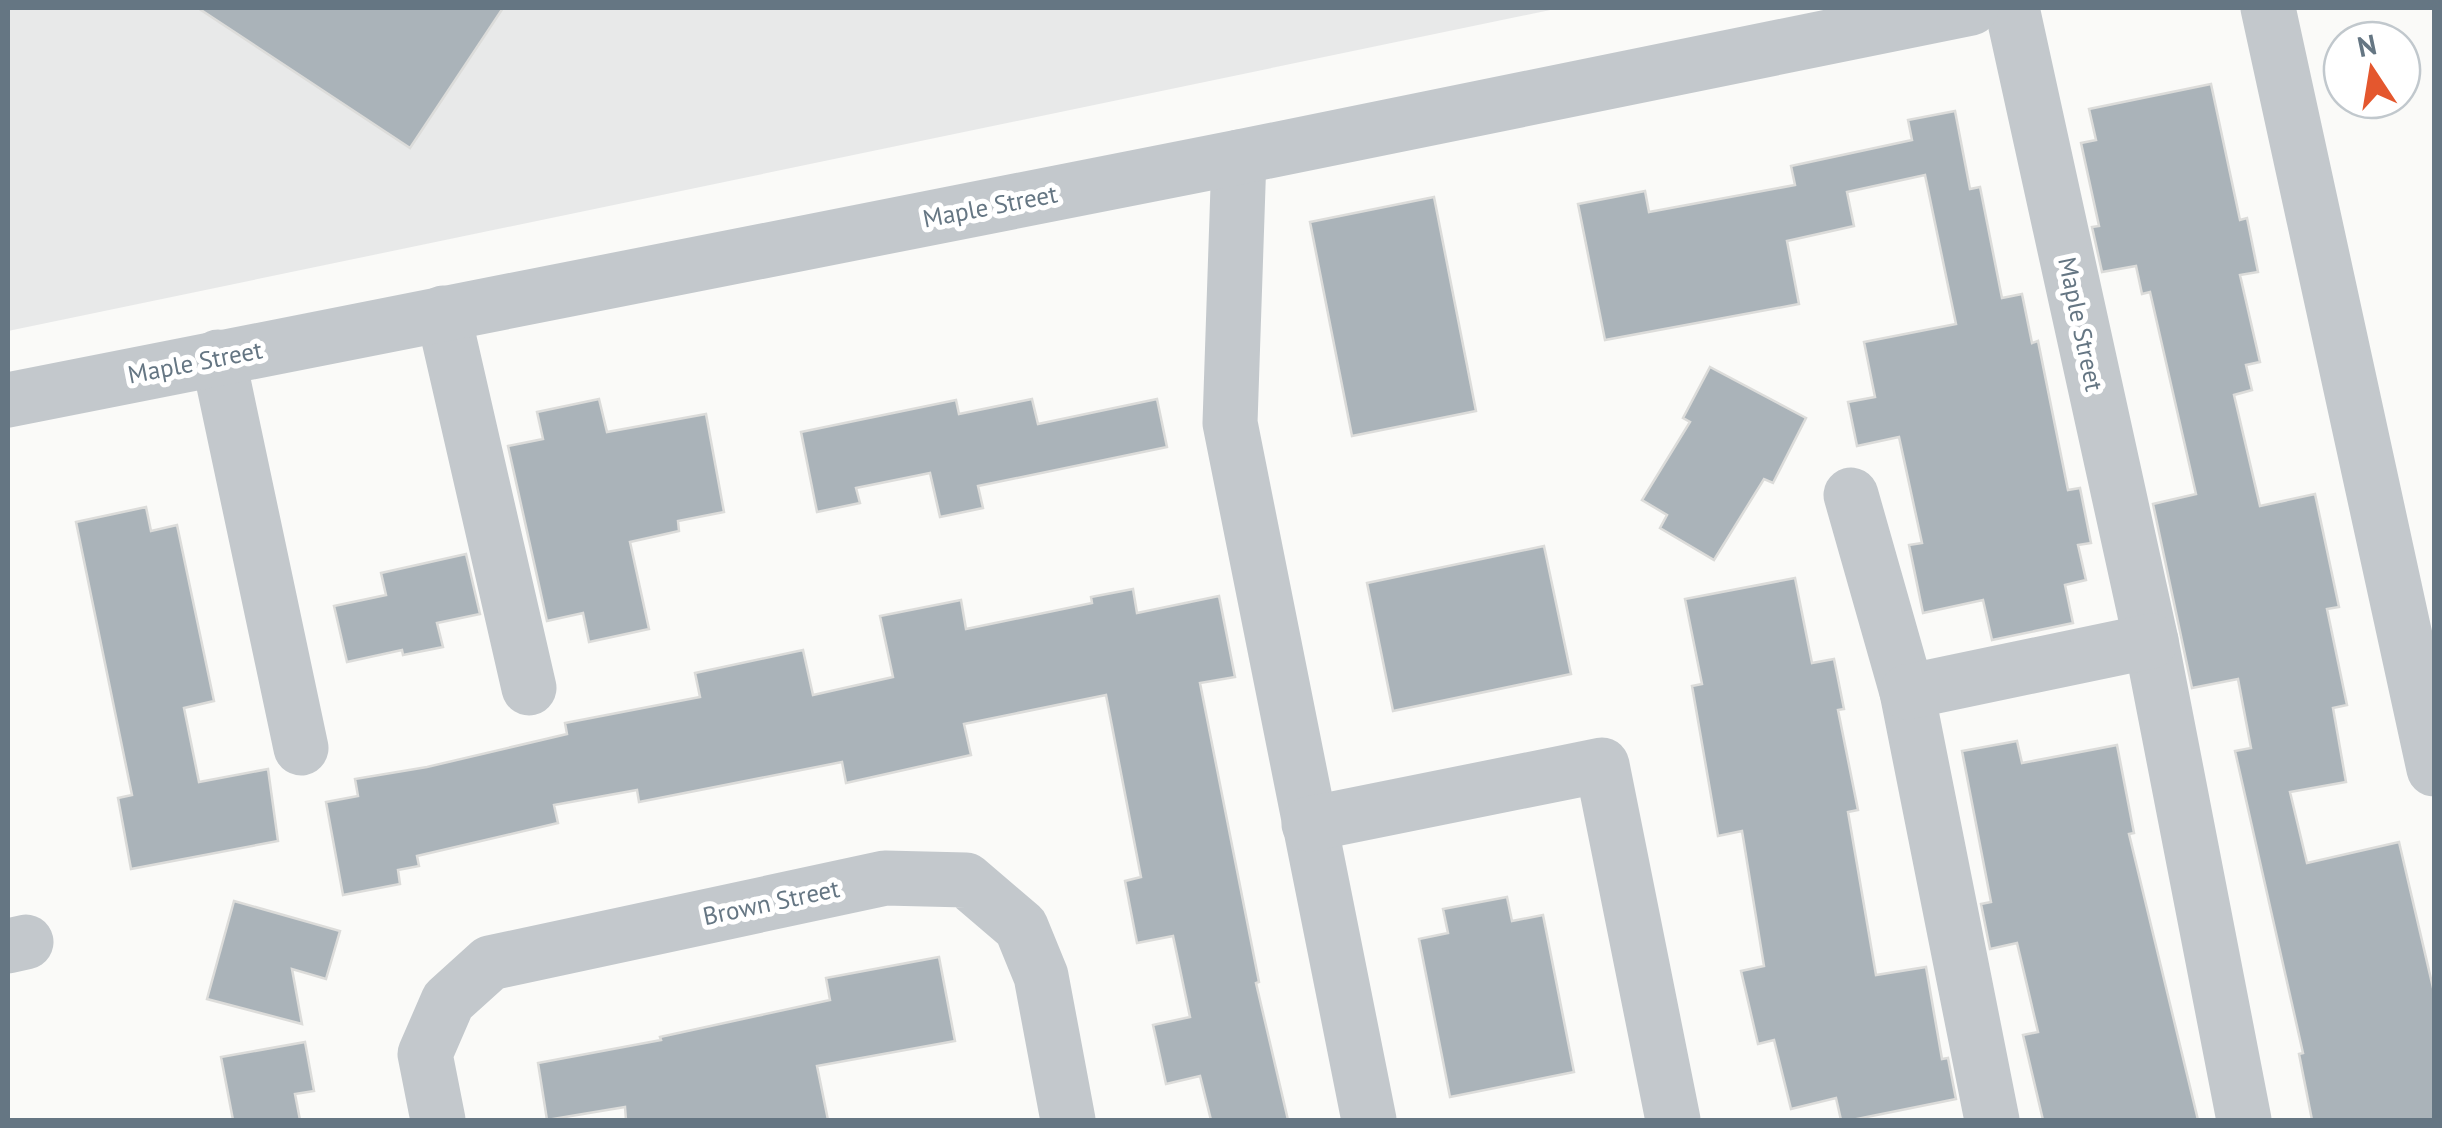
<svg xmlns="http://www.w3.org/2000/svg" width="2442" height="1128" font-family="'PT Sans',sans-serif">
  <rect width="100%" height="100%" fill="#fafaf8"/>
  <polygon fill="#e8e9e9" points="8,8 1560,8 8,331"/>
  <g fill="#aab3b9" stroke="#dcdcda" stroke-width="2.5">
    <polygon points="198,8 503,8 410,148"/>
    <polygon points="2211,84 2240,220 2247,218 2258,272 2240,275 2260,362 2246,365 2252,390 2234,395 2260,506 2315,494 2339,607 2327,609 2347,705 2333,708 2346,782 2290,792 2307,863 2399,842 2434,992 2434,1120 2312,1120 2299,1054 2303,1053 2235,751 2251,748 2238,679 2192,688 2153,504 2196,494 2150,292 2142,294 2136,266 2102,272 2092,227 2099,226 2081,143 2096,140 2089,109"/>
    <polygon points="1955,111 1970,189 1980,187 2002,298 2022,294 2032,343 2038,341 2068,490 2080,488 2091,543 2078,545 2086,580 2065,585 2073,623 1992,640 1983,600 1923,613 1909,545 1922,543 1899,437 1857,446 1848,402 1875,397 1864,342 1956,324 1925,175 1847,192 1854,226 1787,241 1799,304 1605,340 1578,204 1645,191 1649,212 1795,185 1791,166 1912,140 1908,120"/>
    <polygon points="1434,197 1476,411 1352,436 1310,222"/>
    <polygon points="1710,367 1806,418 1773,483 1764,479 1714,560 1660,528 1667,515 1642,500 1690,422 1683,418"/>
    <polygon points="599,399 607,432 706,414 724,512 678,521 679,531 630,542 649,629 589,642 583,613 547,621 508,446 543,439 537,412"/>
    <polygon points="1032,399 1038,424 1157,399 1167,447 978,486 983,508 940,517 930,473 856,488 860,503 817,512 801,432 956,400 959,414"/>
    <polygon points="146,507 151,531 177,525 214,701 184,708 199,782 268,769 278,841 131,869 118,798 132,795 76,522"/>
    <polygon points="1544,546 1571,674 1393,711 1367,583"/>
    <polygon points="466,554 480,614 437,623 443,647 403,655 402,650 347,662 334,606 386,595 381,573"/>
    <polygon points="1795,578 1812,663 1834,659 1844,709 1838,710 1858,810 1848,812 1876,975 1926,967 1942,1059 1948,1058 1956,1099 1852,1120 1841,1120 1836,1098 1791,1109 1774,1040 1758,1044 1741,971 1764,966 1742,831 1718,836 1692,686 1702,684 1685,599"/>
    <polygon points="1133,589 1137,613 1219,596 1235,677 1200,683 1259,982 1256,983 1288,1120 1211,1120 1200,1076 1166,1084 1153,1025 1190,1017 1173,936 1137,943 1125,881 1141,877 1106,695 964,724 971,755 846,783 842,762 639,802 637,790 554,805 558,823 417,856 419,866 398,870 400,884 343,895 326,802 358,796 355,779 427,767 567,734 565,723 700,697 695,673 803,650 813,695 893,677 880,616 961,600 966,629 1092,603 1091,597"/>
    <polygon points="2017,741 2022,763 2117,745 2134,833 2129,834 2198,1120 2043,1120 2023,1035 2038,1032 2017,943 1990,949 1981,904 1991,902 1962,751"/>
    <polygon points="1507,897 1512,921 1543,915 1574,1072 1450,1097 1419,939 1448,933 1443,909"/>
    <polygon points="234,901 340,931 326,979 292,969 302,1024 207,999"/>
    <polygon points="939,957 955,1041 817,1066 828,1120 626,1120 625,1107 547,1120 538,1063 661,1040 660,1037 830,1000 826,978"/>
    <polygon points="305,1042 314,1091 295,1094 300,1120 233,1120 221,1057"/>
  </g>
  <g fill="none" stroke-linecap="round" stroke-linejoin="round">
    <g stroke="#c3c8cc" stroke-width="55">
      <polyline points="2012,8 2151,641 2244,1120"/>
      <polyline points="2268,8 2434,769"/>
      <polyline points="1239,157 1230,423 1369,1120"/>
      <polyline points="443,313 529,688"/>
      <polyline points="218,357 301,748"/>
      <polyline points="8,400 1239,157 1971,8"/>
      <polyline points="1851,495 1907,692 1992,1120"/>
      <polyline points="1907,692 2151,641"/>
      <polyline points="1309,824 1602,765 1673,1120"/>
      <polyline points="8,946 26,942"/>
      <polyline points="438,1120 425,1054 448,1001 490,963 885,878 966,880 1021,927 1041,976 1068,1120"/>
    </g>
  </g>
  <g text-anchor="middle" stroke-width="10" stroke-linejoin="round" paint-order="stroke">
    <g font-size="25" fill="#657683" stroke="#fff">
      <text transform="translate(990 206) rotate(-11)" y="9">Maple Street</text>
      <text transform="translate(2081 324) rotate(78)" y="9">Maple Street</text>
      <text transform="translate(195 362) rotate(-11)" y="9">Maple Street</text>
      <text transform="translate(771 902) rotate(-12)" y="9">Brown Street</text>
    </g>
  </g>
  <rect width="2442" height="1128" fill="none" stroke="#657683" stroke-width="20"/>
  <g transform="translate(2372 70) rotate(348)"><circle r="48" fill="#ffffff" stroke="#c1c8cd" stroke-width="2.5"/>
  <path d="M0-8L18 38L0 25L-18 38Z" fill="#e4572e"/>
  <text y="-15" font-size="28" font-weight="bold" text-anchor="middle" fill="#657683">N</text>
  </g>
</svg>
